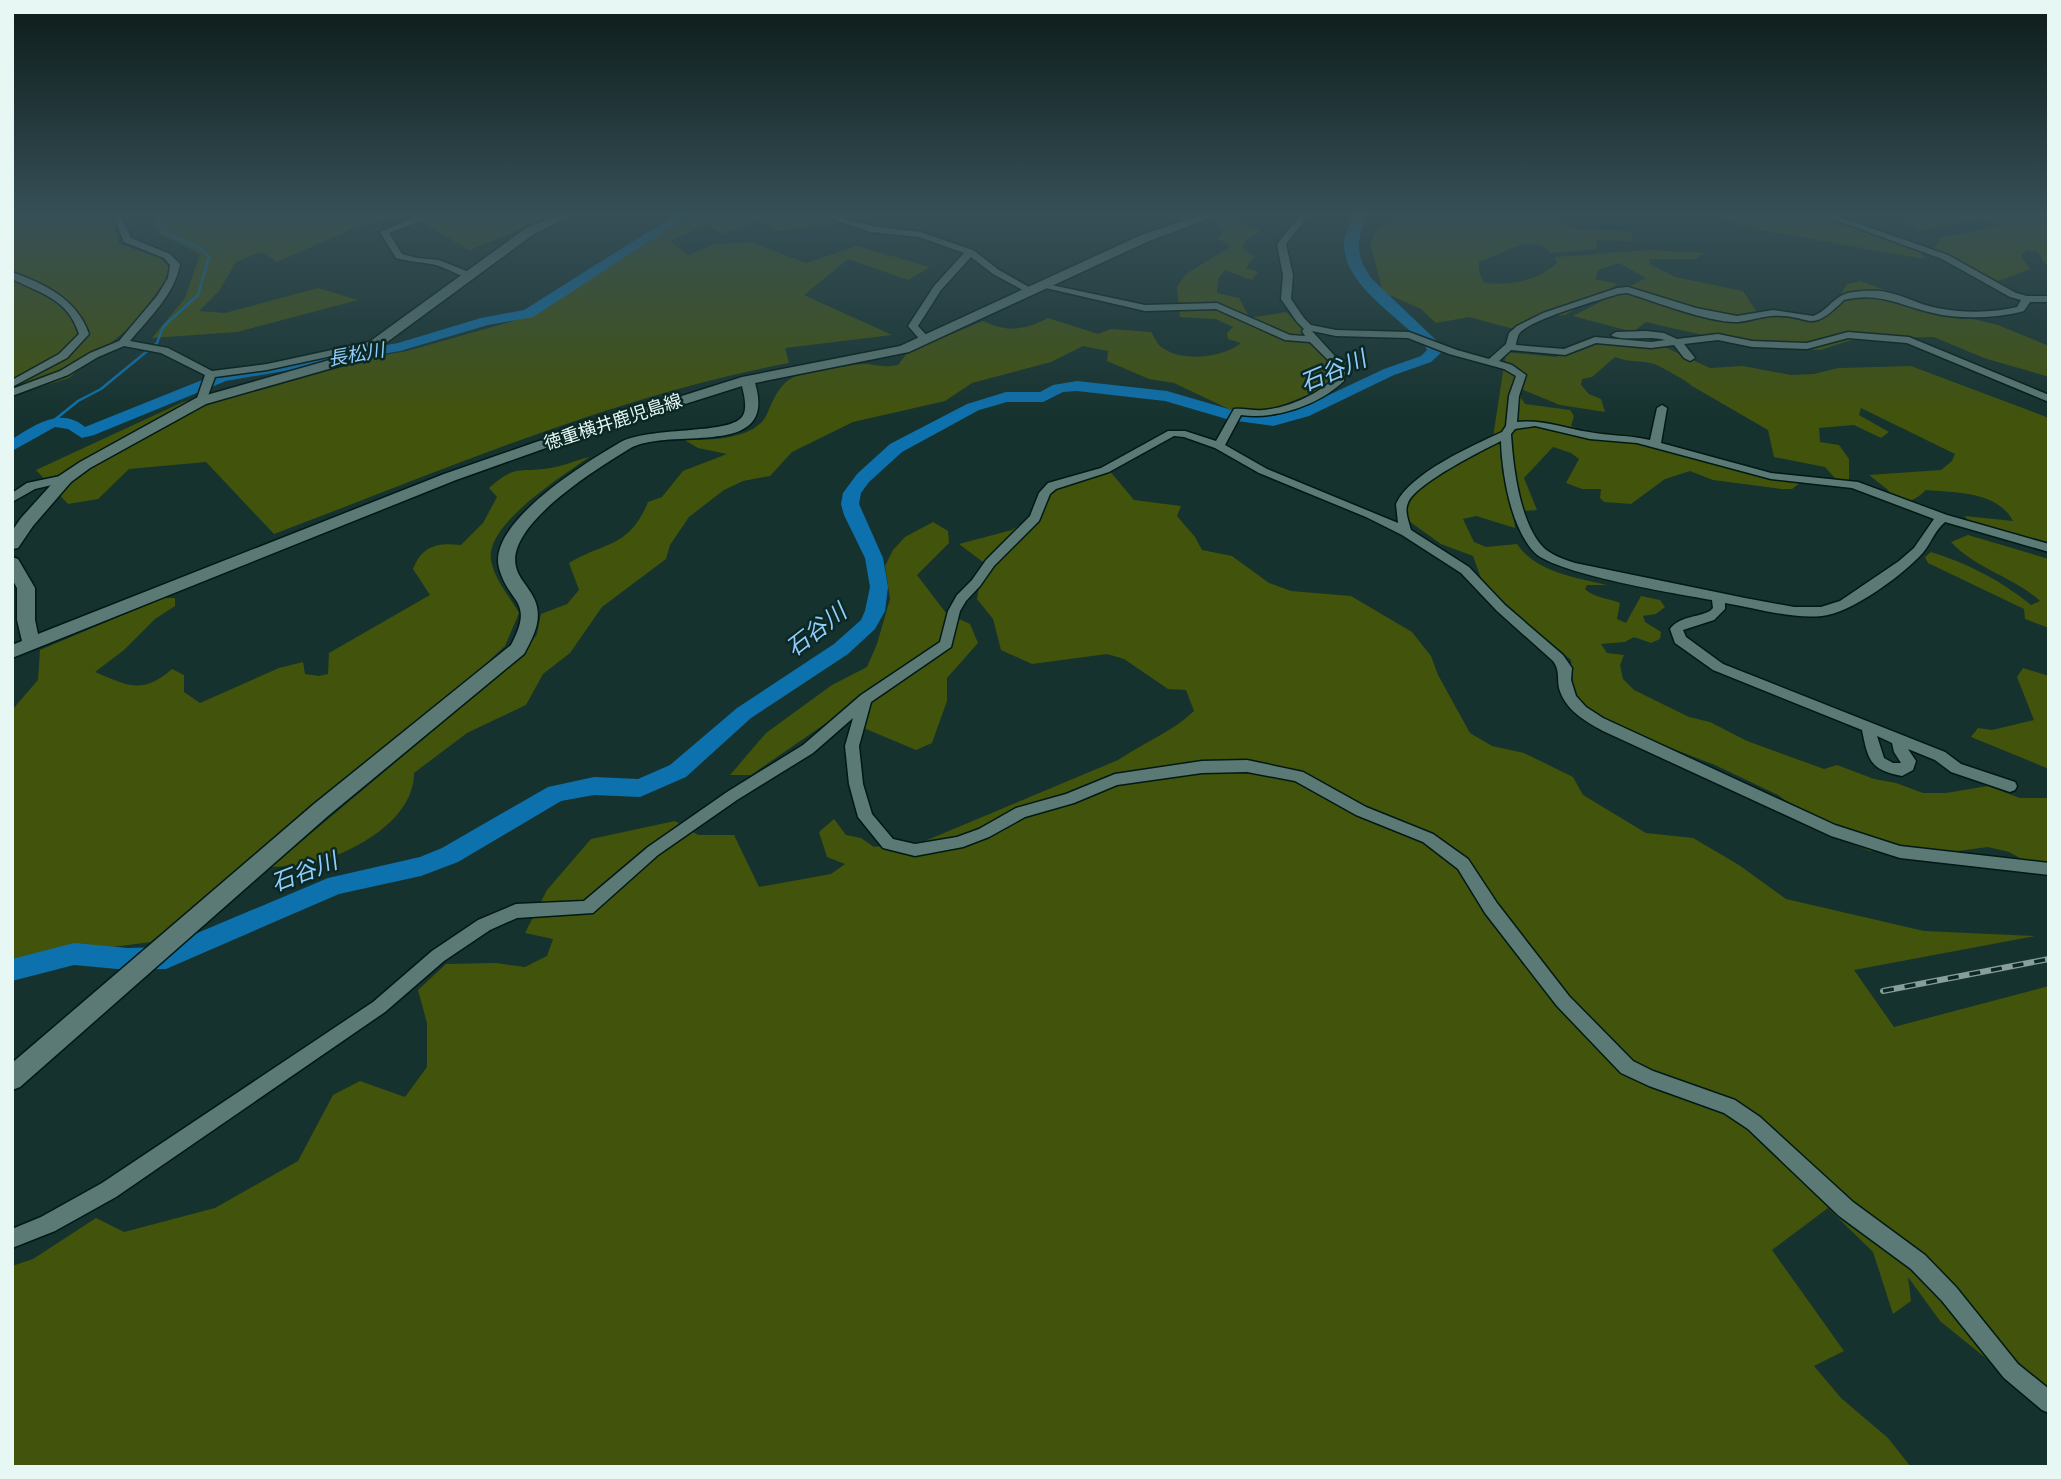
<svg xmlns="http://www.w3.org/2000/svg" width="2061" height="1479" font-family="Inter,'Noto Sans JP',sans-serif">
  <rect width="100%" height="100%" fill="#16322e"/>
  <g fill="#42530b">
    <polygon points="12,213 110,213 119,244 160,258 169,267 164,283 131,326 69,378 12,396"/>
    <polygon points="150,213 558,213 560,214 469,250 409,215 361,225 277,262 261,252 236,262 219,291 199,311 225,313 318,288 358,300 237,332 152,338 185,298 200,254 160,234"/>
    <path d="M688 213H855L852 221 779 231 759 220 724 234 705 225 670 241 688 255 715 244 751 242 806 263 857 246 930 267 908 280 848 259 804 295 892 335 785 348 789 363C613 396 441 471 274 534L206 462 129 469 98 499 68 504 36 470 183 402 325 366 407 351 531 316Z"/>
    <path d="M1402 213H1547L1576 229 1630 231 1633 241 1596 240 1597 249 1551 253 1541 245 1523 244 1479 262V272L1484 283C1511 286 1537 281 1557 263L1555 257 1648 250 1704 253 1696 259H1650L1649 264 1675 277 1743 291 1758 314 1812 317 1841 294 1847 284 1861 281 1941 311 1998 325 2049 346V377L1984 358 1934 337 1855 339 1820 350 1750 346 1646 322 1633 332 1573 316 1646 278 1619 263 1598 270 1595 279 1618 284 1565 315 1547 316 1514 329 1469 317 1436 323 1421 309 1383 292 1370 243 1377 229 1405 216Z"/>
    <polygon points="1708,213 1814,213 1922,253 1924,259 1760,230"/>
    <polygon points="1951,213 2049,213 2049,266 2044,263 2038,252 2027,250 2021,256 2030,269 1998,281 1969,266 1930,253 1938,243 1939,238 2004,225 1979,219 1921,230 1904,223 1918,218"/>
    <path d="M1226 218 1262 231 1246 240 1243 248 1255 257 1246 268 1258 272 1252 280 1225 270 1218 279 1217 293 1239 298 1250 318 1286 312 1307 332 1305 338 1326 358 1334 380 1327 387 1273 409 1251 413 1233 411 1174 383 1149 379 1107 361 1108 351 1083 346 1051 362 972 383 945 401 853 422 792 452 770 476 743 481 724 490 689 517 670 545 666 559 602 607 570 653 543 674 526 705 467 733 414 773C414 820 355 851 315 863 301 867 285 866 271 867L521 657 537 634 541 614 567 604 579 590 569 563C606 541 629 548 648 502L662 497 683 471 727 454 698 448 683 439C706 441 756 440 767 414 774 399 779 383 796 376 807 373 857 363 866 364 880 365 883 368 898 365L908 352 983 321C1008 333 1024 330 1048 318L1098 334 1111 329 1151 332C1154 336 1157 344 1160 346 1180 363 1223 358 1241 343L1228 339 1227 333 1233 327 1216 319 1180 317 1177 287 1186 274 1231 246 1217 238 1224 231 1215 223Z"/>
    <path d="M1645 338 1710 368 1743 366 1791 375 1814 374 1838 368 1911 366 2049 418V543L2042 545 1969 523 1965 516 2013 521C1997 491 1957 493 1926 490 1915 500 1909 504 1894 499L1888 490 1869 475 1941 470 1952 461 1955 454 1861 408 1859 415 1889 432 1881 438 1854 425 1819 428 1820 442 1839 445 1849 459V485L1834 477 1825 467 1774 457 1768 430 1692 386C1689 382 1658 365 1654 364 1641 360 1629 363 1615 357L1592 377 1582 379 1581 385 1589 394 1601 399 1605 412 1560 405 1521 389V398L1525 404 1570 410 1574 416 1571 426 1580 430 1634 436 1654 445 1800 483 1792 489H1781L1713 480 1690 471 1665 479 1631 504 1604 502 1600 498 1601 489H1582L1566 483 1579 459 1571 453 1553 447 1524 478 1537 510 1513 512 1515 528 1476 516 1463 519 1474 542 1486 547 1517 544C1537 573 1575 577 1607 585H1587L1585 589C1594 598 1608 598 1620 603L1617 619 1626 623 1641 596 1660 600 1665 607 1656 614 1643 616 1645 622 1661 632 1660 639 1651 643 1634 637 1625 642 1601 644 1607 653 1624 655 1620 665 1623 679 1634 690 1689 717 1710 722 1747 741 1824 769 1837 765 1874 779 1896 783 1923 793H1946L1988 786 2020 798H2049V874L2009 852 1988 847 1950 852 1870 851 1839 839 1778 795 1715 765 1640 736 1598 716 1580 703 1573 686 1571 660 1499 599 1482 581 1473 556 1441 544 1406 519 1408 500 1419 485 1492 444 1506 352 1555 357 1577 352 1595 343Z"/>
    <path d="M589 457C563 476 485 524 491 560 494 579 510 597 519 613L505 646 479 670 151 942 12 960V710L38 680 40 650 163 598H175V606L155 619 124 650 95 672C128 686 142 695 172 669L184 675V692L200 703 279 668 303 662 305 674 319 676 328 674 329 653 430 595 413 569C422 546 437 542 461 545L483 523 497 497 489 488C515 464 520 473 551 468 564 466 576 460 589 457Z"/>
    <path d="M1109 470 1134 500 1181 506 1177 516 1195 537 1202 550 1232 556 1269 583 1291 591 1351 596 1412 632 1431 656 1438 675 1470 733 1492 746 1524 753 1573 777 1583 795 1646 833 1693 838 1739 865 1786 899 1924 931 2035 936 1854 970 1894 1027 2049 986V1397L1987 1359 1940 1321 1908 1277 1911 1301 1893 1314 1873 1252 1828 1208 1772 1250 1844 1351 1814 1366 1841 1398 1888 1438 1911 1467H12V1266L33 1259 96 1218 124 1232 215 1208 298 1161 333 1095 360 1081 405 1097 427 1067V1023L418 990 446 964 496 963 525 967 547 956 553 939 525 933 547 890 591 839 675 821 698 835H734L759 887 831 874 845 864 827 857 819 832 834 819 846 835 861 838 874 847 925 841 1118 760C1143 743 1172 732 1194 711L1186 690 1168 689 1124 659 1107 654 1032 664 1001 650 993 619 977 599 983 562 959 544 1012 530 1026 520 1040 498 1053 488Z"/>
    <polygon points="933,522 948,531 949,543 917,575 946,613 970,624 978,643 947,678 947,701 932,743 916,750 866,729 832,719 751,775 730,775 766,733 832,685 867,667 877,644 890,599 885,566 893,550 905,537"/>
    <path d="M1968 535 2049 559V628L2025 619 2024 609 1928 563 1925 557 1931 552C1967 563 2002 581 2031 605L2040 601C2014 577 1976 569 1951 542Z"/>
    <polygon points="2023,668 2049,676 2049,769 1971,737 1978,728 1992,730 2034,720 2017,677"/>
  </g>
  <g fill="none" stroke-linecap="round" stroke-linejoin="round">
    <polyline stroke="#0d71ad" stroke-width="2.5" points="52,422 78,401 101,389 157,343 163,327 198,295 209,257 202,249 165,233 156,213"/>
    <g fill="#0d71ad" fill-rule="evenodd">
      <path d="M678 213H693L533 317 488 325 400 351 226 381 94 435 82 438 68 429 55 427 12 451V439C35 425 61 406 85 427L217 374 398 343 481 318 524 310Z"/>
      <path d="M1353 213H1365C1360 243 1352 249 1371 278L1438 342 1443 351 1431 362 1394 375 1309 416 1273 426 1230 420 1165 401 1077 391 1063 392 1043 402H1007L979 410 902 452 869 482 861 493 859 504 883 558 888 587 885 611 875 629 848 654 751 718 686 777 640 797 594 795 561 801 458 862 421 876 339 894 166 969 128 970 74 965 12 981V959L74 943 128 948 164 947 328 878 420 857 442 848 548 787 594 777 638 779 670 765 737 708 834 644 861 620 865 611 870 587 865 558 844 515 841 504 843 493 857 474 890 444 967 404 1006 392H1040L1053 385 1077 381 1167 391 1232 410 1273 416 1297 410 1384 369 1421 356 1427 350 1424 344C1400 318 1343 284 1344 244 1344 234 1351 224 1353 213Z"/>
    </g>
    <defs>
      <g id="street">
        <path d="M112 213H120L131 238 170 254 180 264C175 294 149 318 130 341L168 348 212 371 267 364 378 340 383 343 378 346 267 370 215 377 206 401 201 404 196 401 205 375 161 353 124 346 98 357 68 375 12 396V389L60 371 90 353 119 341 157 296 168 278 170 265 164 258 124 242Z"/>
        <path d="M424 213H432L429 218 389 233 402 254 417 258 439 260 474 274V278C461 278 449 269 436 265 423 262 410 262 396 258L380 232Z"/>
        <polygon points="812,213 825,213 872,226 920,232 973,250 999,270 1036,291 1028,293 993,274 971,257 941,290 918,326 931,340 922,342 908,326 934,286 964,253 919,237 871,232"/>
        <path d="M1302 213H1311L1286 244 1293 275 1291 299 1304 318 1311 325 1336 330 1409 332 1457 350 1489 359 1506 344 1509 333 1517 326 1543 313 1617 288 1628 287 1696 308 1737 316 1773 310 1813 316C1830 310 1833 294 1854 292 1863 291 1876 290 1886 292 1903 295 1920 305 1937 308 1962 313 1993 313 2017 307L2021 300 2010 297 1942 259 1816 213H1828L1948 255 2016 293 2027 296H2049V302H2030L2024 311C1998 318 1960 320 1933 313 1901 306 1879 291 1844 300 1807 337 1812 313 1771 316 1760 317 1749 321 1738 322 1709 323 1657 302 1627 293L1618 294C1600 300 1528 320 1519 334 1518 335 1516 343 1516 345L1564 349 1595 337 1651 342 1665 340C1649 335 1622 342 1611 335L1616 332 1646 331 1664 333 1677 339 1718 334 1752 341 1807 343 1848 332 1909 337 2049 395V402L1907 343 1848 338 1807 349 1752 347 1718 340 1684 344 1695 358 1690 361 1684 358 1674 345 1651 348 1596 343 1565 355 1511 350 1499 361 1512 365 1526 375 1519 396 1517 422C1542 419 1564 428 1589 432 1609 436 1630 435 1650 440L1657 408 1662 405 1667 408 1661 443 1771 473 1858 482 1947 515 2049 544V552L1945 522C1933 532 1930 547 1919 557 1898 578 1851 613 1822 616 1790 619 1756 608 1725 603V609L1714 620 1683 630 1686 637 1723 664 1945 752 1961 764 2015 782 2017 786 2015 790 2010 792 1951 772 1935 760 1908 749 1916 761 1913 770 1902 776C1870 770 1868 760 1862 730L1713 670 1675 643 1670 629C1680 616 1696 618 1710 611L1713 608 1712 600C1677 594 1557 574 1535 553 1511 529 1502 474 1501 441 1481 451 1415 484 1408 503 1404 511 1409 522 1411 530L1469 567 1505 605 1563 655 1572 668 1571 680 1576 696 1586 707 1603 718 1835 825 1900 846 2049 863V875L1900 858 1831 836 1603 731C1585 721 1565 710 1559 688 1557 678 1560 670 1553 661L1497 611 1461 573 1402 535 1366 517 1259 473 1215 448 1184 437 1174 436 1109 472 1056 489 1050 494 1039 521 994 566 980 586 966 601 960 611 951 647 871 702 859 746 863 784 872 814 893 839 915 844 957 837 979 829 1016 808 1066 794 1115 774 1202 761 1247 760 1303 772 1366 807 1433 834 1468 859 1497 903 1569 996 1633 1061 1653 1071 1735 1100 1760 1117 1853 1202 1925 1255 1956 1287 2018 1364 2049 1389V1413L2042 1410 2004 1378 1942 1301 1911 1269 1839 1216 1748 1129 1724 1113 1649 1086 1621 1073 1557 1006 1485 913 1458 869 1423 842 1356 815 1295 781 1247 772 1202 773 1117 785 1074 803 1025 817 989 837 963 847 915 856 883 848 858 817 849 784 845 746 853 718 813 753 737 800 658 855 593 913 517 918 490 930 444 961 385 1012 116 1197 55 1231 12 1248V1229L41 1217 102 1183 373 1002 432 951 478 920 516 904 584 901 648 847 727 792 803 745 861 695 940 642 948 611 957 595 972 580 986 560 1030 516 1039 493 1048 483 1101 468 1168 431H1185L1216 441 1234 409C1244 408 1253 411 1263 410 1287 408 1317 395 1335 378L1332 364 1310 342 1285 340 1216 309 1145 311 1037 286 1042 283 1145 305 1217 303 1290 335 1305 336 1302 331 1304 329 1297 322 1281 299 1283 275 1277 244ZM1312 331 1336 336 1408 338 1449 354 1504 369 1516 376 1509 396 1506 426 1502 432C1472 446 1410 473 1396 504L1398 523 1267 469 1225 445 1241 415C1275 420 1319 405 1344 381L1345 371 1342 364ZM1535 426 1590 439 1637 443 1771 479 1852 488 1934 519 1914 548 1899 561 1840 601 1821 607H1794L1745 598 1575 563C1565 560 1554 556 1545 549 1520 526 1513 467 1511 434L1515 429ZM1877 736 1892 743 1894 752 1901 763H1893L1884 758Z"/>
        <path d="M12 272C45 284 77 299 89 334L67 358 12 387V380L59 354 79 334C68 299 42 294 12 279Z"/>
        <polygon points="65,475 71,479 69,481 35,489 12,502 12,493 27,483"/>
      </g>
      <g id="secondary">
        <polygon points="562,213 578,213 534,234 364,359 206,404 90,468 71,482 33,526 18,548 12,549 12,531 21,518 59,476 80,462 196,398 354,353 526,228"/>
        <path d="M1207 213H1224L1149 241 909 352 755 383C779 462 669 425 629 449 598 468 505 525 516 567 518 576 524 582 529 590 545 612 537 631 524 654L328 816 20 1087 12 1090V1063L314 804 511 645C535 599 509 605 499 568 487 523 585 463 619 443 648 426 728 435 742 417 748 409 744 395 742 386L546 448 456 480 12 658V645L22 641 17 620V588L12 579V557L18 559 35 588V620L38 634 444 474 536 442 742 377 900 346 1141 235Z"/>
      </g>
    </defs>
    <use href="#street" stroke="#001916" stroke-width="3"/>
    <use href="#secondary" stroke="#001916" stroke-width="3"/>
    <use href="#street" fill="#5c7a75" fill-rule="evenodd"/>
    <use href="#secondary" fill="#5c7a75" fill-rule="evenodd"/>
    <defs>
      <polyline id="rail" points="1883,991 2049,959"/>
    </defs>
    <use href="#rail" stroke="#889e9b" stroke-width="6"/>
    <use href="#rail" stroke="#0b2824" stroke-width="3.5" stroke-dasharray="11" stroke-linecap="butt"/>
  </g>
  <linearGradient id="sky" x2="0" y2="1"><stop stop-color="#0c1c19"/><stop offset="0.51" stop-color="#364f57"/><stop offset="1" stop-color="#364f57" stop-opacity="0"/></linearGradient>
  <rect width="2061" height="420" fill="url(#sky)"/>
  <g text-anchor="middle" stroke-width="5" stroke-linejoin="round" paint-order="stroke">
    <g font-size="18" fill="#e6f7f4" stroke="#0b2824">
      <text transform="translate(613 422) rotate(-18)" y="6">徳重横井鹿児島線</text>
    </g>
    <g font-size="19" font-style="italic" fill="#90cdfd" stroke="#0b2824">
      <text transform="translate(356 354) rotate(-10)" y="7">長松川</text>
    </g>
    <g font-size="23" font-style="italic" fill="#90cdfd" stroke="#0b2824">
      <text transform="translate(1333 371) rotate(-23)" y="8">石谷川</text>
      <text transform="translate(816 630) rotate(-38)" y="8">石谷川</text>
      <text transform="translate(304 872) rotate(-21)" y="8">石谷川</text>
    </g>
  </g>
  <rect width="2061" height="1479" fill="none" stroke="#e6f7f4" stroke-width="28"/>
</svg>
